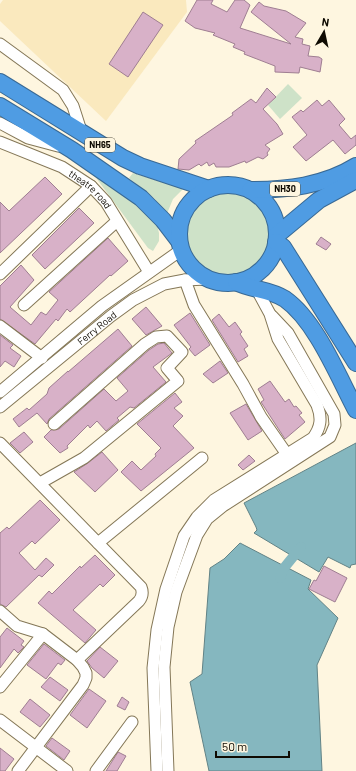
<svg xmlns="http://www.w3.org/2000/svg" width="356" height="771" font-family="Barlow,sans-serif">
  <rect width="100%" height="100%" fill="#fef6e0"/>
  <polygon fill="#fae9be" points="3,0 186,0 187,12 106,121 0,21 0,4"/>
  <g fill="#cee2c8">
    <polygon points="288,84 302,98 280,119 268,105"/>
    <polygon points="91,171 123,189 157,225 159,233 159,241 153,251 148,248"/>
    <polygon points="133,173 161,182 185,187 173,199 166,216 155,199 129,178"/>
    <circle cx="227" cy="234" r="43"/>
  </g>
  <g fill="#85b7bf" stroke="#628386">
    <polygon points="356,443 356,564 351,565 350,568 328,557 319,572 254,533 257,530 256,527 244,503"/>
    <polygon points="240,543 311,580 308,589 338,618 317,665 322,771 209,771 190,682 202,674 210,568 224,559"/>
  </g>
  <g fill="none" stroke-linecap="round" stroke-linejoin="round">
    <polyline stroke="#85b7bf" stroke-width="10" points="280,578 284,568 301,547"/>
  </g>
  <g fill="#d8b1c8" stroke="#9f7e92">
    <polygon points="197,0 213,0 211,4 227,12 235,0 244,0 250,5 240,28 291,44 251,12 259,2 264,6 286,11 306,23 295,37 303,39 302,44 310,46 308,56 319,57 322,59 320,72 300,67 299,73 275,72 275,66 244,54 245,52 233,47 235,44 213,35 215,33 195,28 185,21"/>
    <polygon points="143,12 163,25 128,77 109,64"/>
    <polygon points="267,88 276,97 263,109 277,124 283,134 265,145 270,149 267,153 268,155 263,159 258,157 246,163 245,161 229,167 216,167 214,163 209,166 207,162 201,166 199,164 189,170 178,169 179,159 196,143 195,141 233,115 232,113 251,99 256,103"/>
    <polygon points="317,100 322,106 329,100 345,119 339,125 351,139 356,135 356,145 345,154 333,140 306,161 293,147 307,135 292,117 301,110 303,112"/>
    <polygon points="45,177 62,194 0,253 0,202 9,211"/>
    <polygon points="79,208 94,223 45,269 32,255"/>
    <polygon points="321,237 331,244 326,250 316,244"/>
    <polygon points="108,238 128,261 111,276 110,275 70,312 67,309 58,321 56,319 35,344 0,319 0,286 21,265 34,280 10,307 31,325 41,312 46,315 58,300 49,292"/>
    <polygon points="146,307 162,326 146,335 132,319"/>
    <polygon points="190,313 210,345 195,356 189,349 191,347 174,325"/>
    <polygon points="219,314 229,327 235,322 242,332 240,334 248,346 244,349 248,356 238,362 212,320"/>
    <polygon points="118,329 132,346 49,419 47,424 37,413 19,427 13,419 27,408 29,410 47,394 49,388 68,371 68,372"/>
    <polygon points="0,335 13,345 10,348 21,356 14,367 5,361 0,367"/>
    <polygon points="164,343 172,353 153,367 166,382 134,408 130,407 117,418 119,420 106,431 97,421 90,428 88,425 67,446 68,448 60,453 44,437 51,430 59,429 104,389 116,401 128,391 117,378 149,350 158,344"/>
    <polygon points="220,361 228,373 213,383 203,374"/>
    <polygon points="270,381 285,402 289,399 294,407 296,406 302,413 299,415 305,422 285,439 261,402 264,400 258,389"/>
    <polygon points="175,393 182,402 174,408 183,416 173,426 194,448 141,491 121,472 132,461 141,470 156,456 155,454 161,448 137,424"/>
    <polygon points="246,404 262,431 248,440 230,413"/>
    <polygon points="24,432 33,442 20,453 10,443"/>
    <polygon points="102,452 118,470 95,492 74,472 88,463"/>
    <polygon points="249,455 255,461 243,470 238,465"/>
    <polygon points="40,500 60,520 35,544 32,541 19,553 35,570 46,558 54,565 42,577 39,575 6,607 0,604 0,533 7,527 9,529"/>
    <polygon points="95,555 115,575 103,587 100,584 73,610 96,630 85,643 38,603 49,591 52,594 80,566 81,568"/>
    <polygon points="324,566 347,578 335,602 309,589 314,580 316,581"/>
    <polygon points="7,628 24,641 21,645 24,647 18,653 14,649 0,668 0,637"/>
    <polygon points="44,644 65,660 61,665 58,663 46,679 27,665"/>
    <polygon points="100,647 118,661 104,678 92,668 87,661"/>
    <polygon points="50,677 68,690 60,701 41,687"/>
    <polygon points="89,689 106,701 87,728 70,715"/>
    <polygon points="122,697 129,702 125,710 117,706"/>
    <polygon points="30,699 50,715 40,727 20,712"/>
    <polygon points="52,738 70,751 64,760 46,746"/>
    <polygon points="0,748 14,759 5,771 0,771"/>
    <polygon points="118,752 126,756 117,771 106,771"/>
  </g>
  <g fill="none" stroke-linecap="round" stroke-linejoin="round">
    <defs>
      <g id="minor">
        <polyline points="0,44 63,90 73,106 82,134"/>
        <polyline points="0,123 28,138 58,146"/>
        <path id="s1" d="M0 142 62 167 91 186 106 202 149 272"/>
        <polyline points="0,274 91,186"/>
        <polyline points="185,280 194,305 243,384 261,417 286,453"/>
        <polyline points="24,305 117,221"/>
        <polyline points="0,326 42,358"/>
        <polyline points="0,392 102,306 181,250"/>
        <path id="s2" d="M0 407 111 316 133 300 164 284 185 280 207 279"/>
        <path d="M0 443 141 587C143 592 143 596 139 601L77 660"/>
        <polyline points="40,483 84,458 178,381 167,368 182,352 167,336 156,337 145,344 54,424"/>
        <polyline points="98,543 202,458"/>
        <polyline points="0,611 17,626 43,634 77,660 83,667 86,673 86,678 83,685 18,771"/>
        <polyline points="0,687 43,634"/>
        <polyline points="0,720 67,771"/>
        <polyline points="96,771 132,722"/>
        <path d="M157 771 153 668 157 630 166 589 184 536 197 517 214 500 313 438C321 427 322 418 317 405L278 339 270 314 256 288"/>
        <polyline points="168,771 164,667 168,627 176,592 197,535 207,519 223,506 330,437 335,425 334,414 288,333 272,316"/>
      </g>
      <g id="highway">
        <polyline points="0,82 123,158 140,166 209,189"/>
        <polyline points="0,106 72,150 141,198 163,220 179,241"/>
        <circle cx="228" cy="234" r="49"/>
        <path d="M250 190C286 190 324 186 356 166"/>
        <polyline points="277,235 319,200 356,180"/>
        <polyline points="276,242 283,247 356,363"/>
        <path d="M236 282C251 290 270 289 285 299 316 321 338 376 356 410"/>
      </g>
    </defs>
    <use href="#minor" stroke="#847757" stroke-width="13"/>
    <use href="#highway" stroke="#396994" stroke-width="18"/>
    <use href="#minor" stroke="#fff" stroke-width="11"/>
    <use href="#highway" stroke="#4f9ce3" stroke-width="16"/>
  </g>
  <g text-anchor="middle" stroke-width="3.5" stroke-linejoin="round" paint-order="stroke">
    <g fill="#fef6e0" stroke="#575245" stroke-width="1">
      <rect x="85" y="138" width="30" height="14" rx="3"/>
      <rect x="270" y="182" width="30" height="14" rx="3"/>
    </g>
    <g font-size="9" font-weight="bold" fill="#0f0b02">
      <text x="100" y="148">NH65</text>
      <text x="285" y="192">NH30</text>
    </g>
    <g font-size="10" fill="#0f0b02" stroke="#fef6e0">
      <text dy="4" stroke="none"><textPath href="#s1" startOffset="103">theatre road</textPath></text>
      <text dy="4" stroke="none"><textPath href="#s2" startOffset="125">Ferry Road</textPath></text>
    </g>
  </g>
  <g transform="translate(324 32) rotate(9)" stroke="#fef6e0" stroke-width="3" paint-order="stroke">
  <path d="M0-3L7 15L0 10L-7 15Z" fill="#0f0b02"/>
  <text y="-6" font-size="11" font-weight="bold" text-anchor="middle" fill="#0f0b02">N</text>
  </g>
  <path d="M216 751v6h73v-6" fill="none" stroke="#0f0b02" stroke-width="2"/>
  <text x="222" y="751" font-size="12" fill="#0f0b02" stroke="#fef6e0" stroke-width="3" paint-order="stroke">50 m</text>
</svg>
